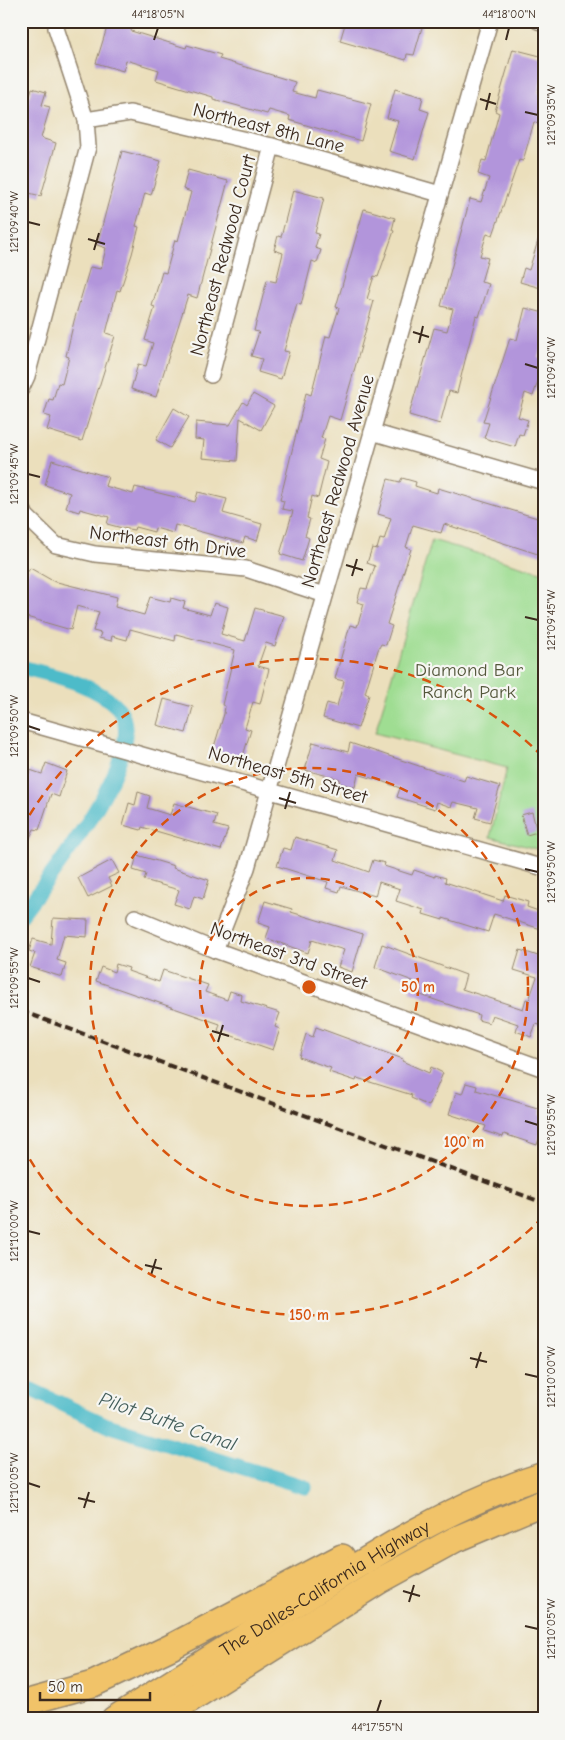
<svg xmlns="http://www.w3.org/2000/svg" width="565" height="1740" font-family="'Comic Neue',sans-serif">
  <rect width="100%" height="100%" fill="#f6f6f2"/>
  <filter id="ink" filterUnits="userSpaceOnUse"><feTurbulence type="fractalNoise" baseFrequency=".02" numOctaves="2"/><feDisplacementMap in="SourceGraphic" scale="10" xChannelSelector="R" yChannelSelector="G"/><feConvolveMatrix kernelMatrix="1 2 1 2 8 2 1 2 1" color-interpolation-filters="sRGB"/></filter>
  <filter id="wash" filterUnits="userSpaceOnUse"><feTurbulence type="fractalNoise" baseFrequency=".0096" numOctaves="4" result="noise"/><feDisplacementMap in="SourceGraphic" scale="20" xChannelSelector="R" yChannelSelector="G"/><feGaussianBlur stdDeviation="1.12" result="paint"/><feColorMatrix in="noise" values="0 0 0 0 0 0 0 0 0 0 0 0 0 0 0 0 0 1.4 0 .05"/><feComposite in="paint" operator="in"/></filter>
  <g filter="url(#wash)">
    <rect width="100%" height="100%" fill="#ebdfbc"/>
    <polygon fill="#9fdd92" stroke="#6d8458" points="432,540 544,573 544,851 490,837 507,768 375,733"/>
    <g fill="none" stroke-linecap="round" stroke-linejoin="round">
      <g stroke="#4ebbc9" stroke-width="15">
        <path d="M21 667C52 675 96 684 118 708 154 750 47 880 21 915"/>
        <polyline points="21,1385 107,1425 305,1487"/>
      </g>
    </g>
    <g id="blocks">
      <g fill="#b295db">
        <polygon points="109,21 134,21 131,31 186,48 187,45 221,55 219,59 295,82 292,92 315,98 317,90 371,104 361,141 289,120 290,116 269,110 267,114 213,99 213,97 156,80 159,70 126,60 123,71 96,63"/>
        <polygon points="346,21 373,21 387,25 388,22 404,26 406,21 423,24 414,55 407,54 406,60 340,41"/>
        <polygon points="513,49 544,57 544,70 538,93 544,94 544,105 539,123 534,122 523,161 519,160 493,235 487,233 480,256 488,258 481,282 489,284 479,317 476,316 457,393 449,391 440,424 409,415 434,328 447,331 453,309 441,306 470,199 481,202 489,178 478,174 482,160 486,161 499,113 495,111"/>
        <polygon points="32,88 46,92 42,105 50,107 41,138 56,143 41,196 21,191 21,125"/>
        <polygon points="395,89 423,97 420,109 429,112 415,159 389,151 398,121 387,118"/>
        <polygon points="122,151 161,161 151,195 145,193 136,226 139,227 132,254 120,291 117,290 106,333 115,336 82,441 47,430 51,417 44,415 49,399 53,400 58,383 62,384 69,357 66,356 74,321 90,267 101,269 106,248 97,245"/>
        <polygon points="188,170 228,181 197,298 188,295 156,397 131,389 138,364 146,366 153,343 145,340 155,307 152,306 162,272 166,273 175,240 178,241 191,192 183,189"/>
        <polygon points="293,190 324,198 315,233 319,234 315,248 321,250 317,263 312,261 301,305 297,304 284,351 289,352 281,379 258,372 262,359 251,356 259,332 254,331 267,280 276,282 283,253 274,250 278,236 281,237"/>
        <polygon points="364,209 395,218 392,230 394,231 378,277 374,276 367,299 374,301 340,420 328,416 321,438 325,439 319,459 327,462 318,498 312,496 307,518 310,519 305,536 309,538 302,561 280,554 293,511 282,509 284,501 280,500 306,393 311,395 326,336 330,337 339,308 336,307"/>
        <polygon points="541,231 544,231 544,289 520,282 524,268 529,270"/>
        <polygon points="525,308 544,313 544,338 538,357 544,359 544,363 533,396 525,393 518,417 528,420 523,435 519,434 515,447 484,438 489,423 483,422 510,338 517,340"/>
        <polygon points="253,394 274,406 261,430 240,418 237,461 202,458 204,440 195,439 196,422 230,425 243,402 247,405"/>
        <polygon points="174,408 189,417 170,448 156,440"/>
        <polygon points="52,460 108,477 105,486 133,494 135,487 195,502 198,492 227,499 223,513 262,524 257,541 245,537 243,543 175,525 173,533 155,528 154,532 135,527 134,530 122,528 107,524 109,517 80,509 79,512 66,508 70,493 45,485"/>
        <polygon points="402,478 416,482 415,486 437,493 438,488 544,520 544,556 444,524 441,533 413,525 406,547 411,549 387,624 392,626 386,645 381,644 378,650 365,693 369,695 358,728 323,718 327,703 337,706 344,681 335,679 350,625 357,627 364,604 357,602 361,588 367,589 375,566 367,563 372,548 377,549 380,539 384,540 391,518 378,514 388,479 400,482"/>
        <polygon points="30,568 53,581 117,597 115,607 144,615 150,597 170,602 171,598 185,602 183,608 210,615 214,603 228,607 221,634 245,641 255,608 284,616 275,646 266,643 258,666 269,669 260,704 253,702 245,728 251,730 242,759 213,750 224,714 225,706 222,705 235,650 176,634 175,641 130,629 127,640 112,636 111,641 99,638 101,633 93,631 99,612 77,606 71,630 23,616 28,608 21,604 21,584"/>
        <polygon points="164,699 193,707 186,733 157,725"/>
        <polygon points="313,742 348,752 350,743 464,781 466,776 500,786 490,822 475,818 478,808 453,802 451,807 437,802 435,809 397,797 400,788 381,781 358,774 355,787 339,783 340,779 305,770"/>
        <polygon points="46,763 67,771 59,797 51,794 39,830 34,829 21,857 21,798 30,770 42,774"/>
        <polygon points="138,792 150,796 147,808 170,815 174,803 217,815 214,825 228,829 221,850 142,827 141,830 123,825 129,803 135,805"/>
        <polygon points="532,812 537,832 527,835 521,815"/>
        <polygon points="295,837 338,850 335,860 369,872 373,860 385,863 384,866 412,875 414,870 435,877 435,875 446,878 445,882 503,901 505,895 528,902 527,907 544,913 544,930 494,914 488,932 443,918 443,920 423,914 424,910 396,901 400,889 379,882 375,896 341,886 339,892 326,888 328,882 277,866 283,848 291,850"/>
        <polygon points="137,855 174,866 173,868 209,880 203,899 194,896 190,909 174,904 179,890 144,880 146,874 133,870"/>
        <polygon points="112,860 119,873 108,878 112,886 88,898 78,878"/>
        <polygon points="265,901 292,909 291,912 363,934 352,972 338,967 344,950 312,940 308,953 266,938 270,927 258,923"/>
        <polygon points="53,918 88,920 87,937 64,935 57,960 66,963 62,977 30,967 35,953 29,951 33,939 51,944"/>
        <polygon points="382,944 466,975 462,989 523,1009 526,999 529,1000 537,977 514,970 520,950 544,958 544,1026 536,1024 531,1037 516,1031 518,1024 492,1015 489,1023 478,1020 479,1015 409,991 413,981 375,967"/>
        <polygon points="116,964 129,968 128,971 159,982 163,970 208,985 205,992 227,1000 230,991 242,995 241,1001 280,1013 275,1027 280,1029 273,1050 218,1031 220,1024 96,981 101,967 114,972"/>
        <polygon points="316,1027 403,1059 402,1061 429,1073 431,1067 443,1073 429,1106 411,1098 412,1095 357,1078 356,1081 329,1072 331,1068 299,1057 306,1034 313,1037"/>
        <polygon points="466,1083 477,1086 476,1090 541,1109 539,1115 544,1116 544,1133 541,1132 537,1145 504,1134 503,1137 484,1131 486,1126 449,1114 456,1092 462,1094"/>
      </g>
    </g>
  </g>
  <g filter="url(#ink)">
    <use href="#blocks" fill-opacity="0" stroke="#93846d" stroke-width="1"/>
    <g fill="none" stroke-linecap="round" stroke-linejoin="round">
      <defs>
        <g id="minor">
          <polyline points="538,21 544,23"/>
          <polyline points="86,120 130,113 272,146 440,194"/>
          <polyline points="211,375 272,146"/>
          <polyline points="21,389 27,376 88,147 86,120 56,28 58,21"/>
          <polyline points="372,432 544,482"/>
          <polyline points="21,505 26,516 56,545 95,554 246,569 325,595"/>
          <polyline points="21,721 544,868"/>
          <polyline points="135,917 215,950 544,1069"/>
          <polyline points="215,950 247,868 490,21"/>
        </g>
        <g id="trunk">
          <polyline points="21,1704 93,1684 171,1647 342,1557"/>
          <path id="s1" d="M114 1719C177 1679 239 1640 301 1601 377 1552 457 1502 544 1475"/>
          <polyline points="159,1719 381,1580 456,1539 544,1502"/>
        </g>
      </defs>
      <use href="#minor" stroke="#93846d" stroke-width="18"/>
      <use href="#trunk" stroke="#93846d" stroke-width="28"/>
      <use href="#minor" stroke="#fff" stroke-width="15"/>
      <use href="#trunk" stroke="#f1c369" stroke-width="25"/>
      <polyline stroke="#3b2a1e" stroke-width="4" stroke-dasharray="8 4" stroke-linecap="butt" points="21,1011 544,1203"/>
    </g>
  </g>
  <path fill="none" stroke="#3b2a1e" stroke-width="2" d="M154 40 158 28M506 40 509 28M480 99 496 104M486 110 490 93M525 112 538 115M28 222 40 225M88 239 105 244M94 250 99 233M413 332 429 337M419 343 423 326M525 364 538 368M28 474 40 477M346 565 363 570M352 576 357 559M525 617 538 620M28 726 40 730M279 798 296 803M285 809 290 792M525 869 538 872M28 978 40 982M212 1031 229 1036M218 1042 223 1025M525 1121 538 1125M28 1231 40 1234M145 1265 162 1269M151 1275 156 1259M470 1358 487 1362M476 1368 481 1352M525 1374 538 1377M28 1483 40 1487M78 1498 95 1502M84 1508 89 1492M403 1591 420 1596M409 1602 414 1585M525 1626 538 1629M377 1712 381 1700"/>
  <g fill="none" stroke="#d7540e" stroke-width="2.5" stroke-dasharray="9 6">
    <circle cx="309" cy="987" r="109"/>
    <circle cx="309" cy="987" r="219"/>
    <path d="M543 1217A328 328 0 0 1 22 1146M22 828A328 328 0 0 1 543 757"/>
  </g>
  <g text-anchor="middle" stroke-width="4.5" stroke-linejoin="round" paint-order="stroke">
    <g font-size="19" fill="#3b2a1e" stroke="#f6f6f2">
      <text transform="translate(269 127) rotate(14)" y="7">Northeast 8th Lane</text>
      <text transform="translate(222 255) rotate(-75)" y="7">Northeast Redwood Court</text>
      <text transform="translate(337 481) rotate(-74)" y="7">Northeast Redwood Avenue</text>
      <text transform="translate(168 541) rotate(7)" y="7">Northeast 6th Drive</text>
      <text transform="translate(288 774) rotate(16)" y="7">Northeast 5th Street</text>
      <text transform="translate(289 955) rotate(20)" y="7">Northeast 3rd Street</text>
      <text dy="7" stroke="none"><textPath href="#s1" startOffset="248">The Dalles-California Highway</textPath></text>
    </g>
    <g font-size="19" fill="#54573b" stroke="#f6f6f2">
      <text x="469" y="676">Diamond Bar<tspan x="469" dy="22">Ranch Park</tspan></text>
    </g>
    <g font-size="20" font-style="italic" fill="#425d5a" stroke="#f6f6f2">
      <text transform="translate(168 1421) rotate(19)" y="7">Pilot Butte Canal</text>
    </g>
  </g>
  <circle cx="309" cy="987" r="8" fill="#d7540e" stroke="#f6f6f2" stroke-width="2.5"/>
  <g font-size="15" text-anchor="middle" font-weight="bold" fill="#d7540e" stroke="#f6f6f2" stroke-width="4.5" stroke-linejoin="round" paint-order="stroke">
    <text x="418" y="992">50 m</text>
    <text x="464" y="1147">100 m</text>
    <text x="309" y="1320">150 m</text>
  </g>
  <rect width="565" height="1740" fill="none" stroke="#f6f6f2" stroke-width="55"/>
  <path d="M40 1692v8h110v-8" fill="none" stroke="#3b2a1e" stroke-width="2.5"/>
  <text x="48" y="1692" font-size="15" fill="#3b2a1e" stroke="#f6f6f2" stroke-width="4" paint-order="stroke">50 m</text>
  <rect x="28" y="28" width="510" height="1684" fill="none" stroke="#3b2a1e" stroke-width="2"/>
  <g font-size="12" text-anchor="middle" fill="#3b2a1e">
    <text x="158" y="18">44°18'05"N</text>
    <text x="509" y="18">44°18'00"N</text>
    <text transform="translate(551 115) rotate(-90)" y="4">121°09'35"W</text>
    <text transform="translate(14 222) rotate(-90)" y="4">121°09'40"W</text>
    <text transform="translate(551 368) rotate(-90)" y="4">121°09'40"W</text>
    <text transform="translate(14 474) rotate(-90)" y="4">121°09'45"W</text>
    <text transform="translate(551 620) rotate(-90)" y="4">121°09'45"W</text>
    <text transform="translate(14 726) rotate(-90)" y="4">121°09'50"W</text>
    <text transform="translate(551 872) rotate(-90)" y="4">121°09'50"W</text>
    <text transform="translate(14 978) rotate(-90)" y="4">121°09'55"W</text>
    <text transform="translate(551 1125) rotate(-90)" y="4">121°09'55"W</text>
    <text transform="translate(14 1231) rotate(-90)" y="4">121°10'00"W</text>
    <text transform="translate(551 1377) rotate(-90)" y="4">121°10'00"W</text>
    <text transform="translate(14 1483) rotate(-90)" y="4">121°10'05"W</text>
    <text transform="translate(551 1629) rotate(-90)" y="4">121°10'05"W</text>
    <text x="377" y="1731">44°17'55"N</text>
  </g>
</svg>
